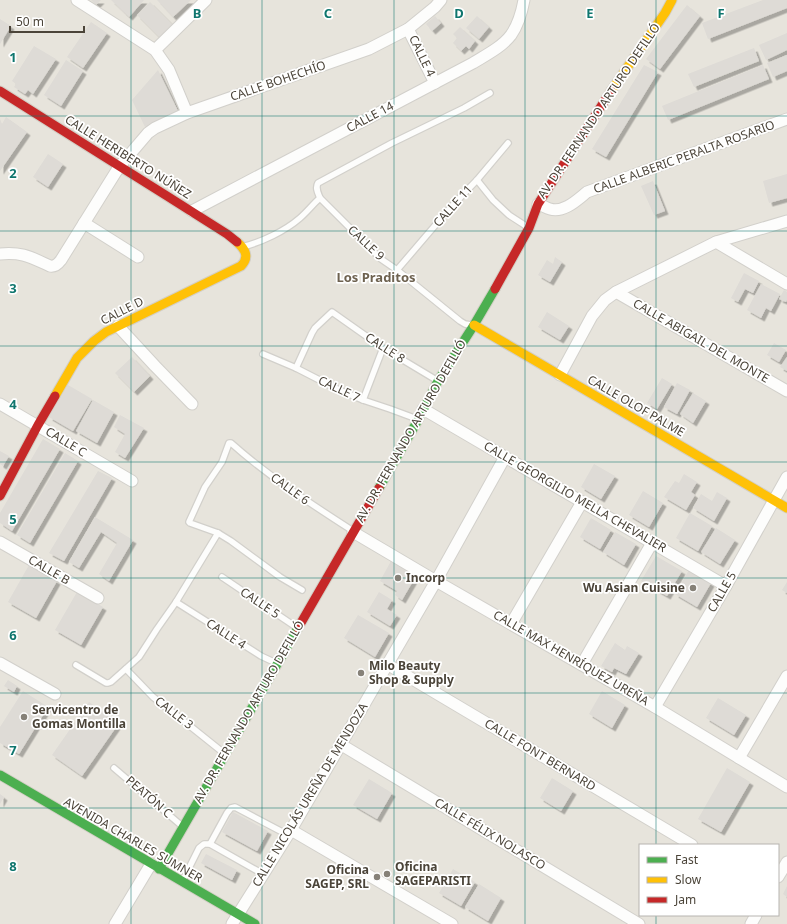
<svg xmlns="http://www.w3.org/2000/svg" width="787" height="924" font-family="'Noto Sans',sans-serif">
  <defs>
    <filter id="shadow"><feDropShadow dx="3.5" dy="3.5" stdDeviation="0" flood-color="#0004"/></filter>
  </defs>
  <rect width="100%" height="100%" fill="#f4f2ee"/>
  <path fill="#e7e4dc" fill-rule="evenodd" d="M0 0H787V924H0ZM640 845H778V915H640Z"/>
  <g fill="#dedbd6" filter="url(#shadow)">
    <polygon points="91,0 101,0 96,5"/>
    <polygon points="111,0 144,0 129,17"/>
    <polygon points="157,0 191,0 173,17"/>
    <polygon points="763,0 787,0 787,8 708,39 702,23"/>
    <polygon points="150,2 173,25 160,38 137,15"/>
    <polygon points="687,5 700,16 660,69 646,59"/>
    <polygon points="435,16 441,23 432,31 426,24"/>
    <polygon points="477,16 489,27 479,39 466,28"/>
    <polygon points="0,19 11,26 0,44"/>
    <polygon points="91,22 107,33 83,68 67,57"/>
    <polygon points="460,27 475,41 469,49 466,46 461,51 453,43 457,38 453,34"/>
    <polygon points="787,33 787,50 766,60 759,45"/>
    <polygon points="34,46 56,59 33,94 28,90 25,94 14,87 16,84 12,81"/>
    <polygon points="754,48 759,61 694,87 688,74"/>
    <polygon points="787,55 787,71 773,77 767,63"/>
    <polygon points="66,60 83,71 61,106 44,95"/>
    <polygon points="644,65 658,72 606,157 592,149"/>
    <polygon points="763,65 769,79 668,120 662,106"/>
    <polygon points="158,70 178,111 145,127 132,100"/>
    <polygon points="6,117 27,132 0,171 0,119 2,124"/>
    <polygon points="48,154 63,164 48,187 33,177"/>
    <polygon points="787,174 787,198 769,203 763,181"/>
    <polygon points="653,181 665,211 654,215 641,186"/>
    <polygon points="555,257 562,262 550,282 538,275 547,260 553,264"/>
    <polygon points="744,273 759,281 753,293 745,289 738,302 731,298"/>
    <polygon points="761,284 780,294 771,311 766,308 761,318 747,310"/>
    <polygon points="784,290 787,292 787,300 786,302 779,299"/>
    <polygon points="547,312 569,326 560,340 538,327"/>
    <polygon points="774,343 786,350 779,362 767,355"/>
    <polygon points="132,357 150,376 134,392 115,373"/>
    <polygon points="787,357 787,371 780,367"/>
    <polygon points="662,378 672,384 657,409 647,403"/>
    <polygon points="677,383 690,390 677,414 664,407"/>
    <polygon points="68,385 92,399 73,431 49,417"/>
    <polygon points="693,393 706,401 693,423 680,414"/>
    <polygon points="93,400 114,412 97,443 76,431"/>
    <polygon points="120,415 144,428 125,458 115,452 125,434 114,427"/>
    <polygon points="43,439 60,449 12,531 0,523 0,513"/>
    <polygon points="0,451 9,456 3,466 0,464"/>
    <polygon points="65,453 78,461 30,543 17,535"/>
    <polygon points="594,464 615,476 601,499 581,487"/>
    <polygon points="98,471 112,478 64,561 49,553"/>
    <polygon points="684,474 697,482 691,492 695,495 686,510 664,497 675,481 679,483"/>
    <polygon points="643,491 663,503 649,527 629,515"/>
    <polygon points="717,492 727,498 714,521 693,508 701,494 712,501"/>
    <polygon points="690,513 712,526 698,551 676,538"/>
    <polygon points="95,517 133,540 109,581 99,574 117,543 101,532 79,568 69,562"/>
    <polygon points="591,518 611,530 600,549 580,537"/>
    <polygon points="716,528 735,540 720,564 701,552"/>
    <polygon points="615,532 636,544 624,565 603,552"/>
    <polygon points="656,556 682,571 667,596 641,581"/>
    <polygon points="391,561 416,576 402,600 395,595 397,591 380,581"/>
    <polygon points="29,565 57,581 36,618 8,602"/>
    <polygon points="689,570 711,583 697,607 675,594"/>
    <polygon points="787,582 787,593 782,590"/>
    <polygon points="77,592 103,607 81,645 55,630"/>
    <polygon points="379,592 392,600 387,609 397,615 390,626 367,612"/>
    <polygon points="358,615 389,633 375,657 344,638"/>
    <polygon points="615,643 625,650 627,646 639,653 626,674 614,668 612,672 601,666"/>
    <polygon points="8,680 17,686 14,692 4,686"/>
    <polygon points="23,691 48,707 19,754 0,743 0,727"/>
    <polygon points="602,691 625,705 612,728 589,714"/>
    <polygon points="718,698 746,715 734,735 706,718"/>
    <polygon points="89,702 119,723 82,776 52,755"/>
    <polygon points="727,768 750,782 721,832 698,819"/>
    <polygon points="552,778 573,791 561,811 540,798"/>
    <polygon points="369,779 392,793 377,819 353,805"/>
    <polygon points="0,794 4,797 0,804"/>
    <polygon points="233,812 268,831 257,851 222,832"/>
    <polygon points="206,854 237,870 232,880 201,863"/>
    <polygon points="453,869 475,882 461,906 439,893"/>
    <polygon points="479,884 501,898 488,921 465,907"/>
    <polygon points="787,886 787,897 783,894"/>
  </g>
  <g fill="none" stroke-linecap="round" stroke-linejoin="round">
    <defs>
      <g id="lane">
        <polyline points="477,180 493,200 509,215 529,228"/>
        <path d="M242 247C262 242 285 231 300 218 308 211 313 204 320 198"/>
        <polyline points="397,270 450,208 477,180 508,143"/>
        <path d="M471 325 465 324 460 321 397 270 381 259 320 198C318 193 315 188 318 183L392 143 464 108 490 93"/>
        <polyline points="263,354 296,368 337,389 363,400 390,409 417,419"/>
        <polyline points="296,368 312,333 315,328 332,312 383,348 438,381"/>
        <polyline points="363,400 383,348"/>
        <polyline points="222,577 296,627"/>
        <path d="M302 590 280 577 231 541 218 533 190 523 189 522 205 487 222 462 229 443H231C268 476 311 504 353 531"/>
        <polyline points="176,602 261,656 276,663"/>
        <polyline points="76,665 106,683 108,683 111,682 139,657 157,629 176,602 218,533"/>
        <polyline points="126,669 153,697 175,714 225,754"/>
        <polyline points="114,768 182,826"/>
        <polyline points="210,844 227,813 231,808 235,807 288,835"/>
        <polyline points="183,880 199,848 204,844 210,844 263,874"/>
      </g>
      <g id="street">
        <polyline points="77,0 155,50 169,70 187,113"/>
        <polyline points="408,29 435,83"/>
        <polyline points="155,50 206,0"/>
        <path d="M538 204C542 205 546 208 550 209 564 213 577 200 587 192L787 119"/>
        <path d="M192 211 473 63C486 55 502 47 511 35 518 25 522 11 524 0"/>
        <polyline points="84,223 138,257"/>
        <polyline points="716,242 787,284"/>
        <path d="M0 254C23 252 30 257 50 266 55 267 58 264 61 260L119 167 148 133 155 128 187 113 369 49 408 29 435 7 441 0"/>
        <polyline points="616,292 787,391"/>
        <polyline points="118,326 155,366 192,404"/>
        <polyline points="560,375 592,316 605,300 616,292 716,242 787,221"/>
        <polyline points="0,404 132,481"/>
        <polyline points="423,409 726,586"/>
        <polyline points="353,532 436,581 655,707 787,787"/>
        <polyline points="0,542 98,598"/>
        <polyline points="511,624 582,502"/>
        <polyline points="0,663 55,694"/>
        <polyline points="387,664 692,845"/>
        <polyline points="582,664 652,543"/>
        <polyline points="655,707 726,586 787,477"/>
        <polyline points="340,744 639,924"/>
        <polyline points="739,758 787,676"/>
        <polyline points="291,830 452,924"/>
        <polyline points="778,877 787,862"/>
        <polyline points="115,924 151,864"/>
        <polyline points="232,924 291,830 436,581 505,457"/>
        <polyline points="751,924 756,915"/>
      </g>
      <g id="fast">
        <polyline points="379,488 418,420 438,381 474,325 495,289"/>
        <polyline points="0,775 255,924"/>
        <polyline points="159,869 298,628"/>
      </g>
      <g id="slow">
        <polyline points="611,91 665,13 672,0"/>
        <polyline points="474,325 787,508"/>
        <path d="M55 396 77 358 94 341 106 332 241 266C250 257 245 249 237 242"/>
      </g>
      <g id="jam">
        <polyline points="0,91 100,154 167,196 227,234 237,242"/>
        <polyline points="495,289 529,228 538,204 611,91"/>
        <polyline points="0,496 38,425 55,396"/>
        <polyline points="298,628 379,488"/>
      </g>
    </defs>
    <use href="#lane" stroke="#d2d0cb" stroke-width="8"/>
    <use href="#street" stroke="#d2d0cb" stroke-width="13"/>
    <use href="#fast" stroke="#d3cfc5" stroke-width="11"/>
    <use href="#slow" stroke="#d3cfc5" stroke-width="11"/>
    <use href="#jam" stroke="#d3cfc5" stroke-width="11"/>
    <use href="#lane" stroke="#fdfdfc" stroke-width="5.5"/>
    <use href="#street" stroke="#fdfdfc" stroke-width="11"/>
    <use href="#fast" stroke="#4caf50" stroke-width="9"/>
    <use href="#slow" stroke="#ffc107" stroke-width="9"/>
    <use href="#jam" stroke="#c62828" stroke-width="9"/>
  </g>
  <path fill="none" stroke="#0f766e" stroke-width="1" stroke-opacity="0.55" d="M131 0V924M262 0V924M394 0V924M525 0V924M656 0V845M0 116H787M0 231H787M0 346H787M0 462H787M0 578H787M0 693H787M0 808H787M656 915V924"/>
  <g fill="#868178" stroke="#fff" stroke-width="1.5">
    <circle cx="398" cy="578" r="4"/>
    <circle cx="693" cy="588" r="4"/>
    <circle cx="361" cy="673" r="4"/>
    <circle cx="24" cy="717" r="4"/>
    <circle cx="387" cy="874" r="4"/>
    <circle cx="377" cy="877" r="4"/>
  </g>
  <g text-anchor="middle" stroke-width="3.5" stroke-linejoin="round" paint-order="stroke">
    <g font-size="12" fill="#4b4439" stroke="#fff">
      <text transform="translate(422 56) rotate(64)" y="4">CALLE 4</text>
      <text transform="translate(278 81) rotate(-19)" y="4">CALLE BOHECHÍO</text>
      <text transform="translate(599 111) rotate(-56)" y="4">AV. DR. FERNANDO ARTURO DEFILLÓ</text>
      <text transform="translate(370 117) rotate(-28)" y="4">CALLE 14</text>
      <text transform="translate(128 157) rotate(32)" y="4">CALLE HERIBERTO NÚÑEZ</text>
      <text transform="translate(684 157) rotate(-20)" y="4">CALLE ALBERIC PERALTA ROSARIO</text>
      <text transform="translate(453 206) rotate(-48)" y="4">CALLE 11</text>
      <text transform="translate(366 243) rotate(43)" y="4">CALLE 9</text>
      <text transform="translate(122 311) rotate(-27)" y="4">CALLE D</text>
      <text transform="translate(701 341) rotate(30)" y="4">CALLE ABIGAIL DEL MONTE</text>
      <text transform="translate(385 348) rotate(33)" y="4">CALLE 8</text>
      <text transform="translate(339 389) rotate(25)" y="4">CALLE 7</text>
      <text transform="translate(636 406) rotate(30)" y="4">CALLE OLOF PALME</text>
      <text transform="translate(411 431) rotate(-60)" y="4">AV. DR. FERNANDO ARTURO DEFILLÓ</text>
      <text transform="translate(66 442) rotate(31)" y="4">CALLE C</text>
      <text transform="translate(290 489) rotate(36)" y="4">CALLE 6</text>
      <text transform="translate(575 497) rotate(30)" y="4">CALLE GEORGILIO MELLA CHEVALIER</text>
      <text transform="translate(49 570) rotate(30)" y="4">CALLE B</text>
      <text transform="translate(722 592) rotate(-60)" y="4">CALLE 5</text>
      <text transform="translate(260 603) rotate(34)" y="4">CALLE 5</text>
      <text transform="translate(226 634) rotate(33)" y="4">CALLE 4</text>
      <text transform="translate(571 658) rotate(30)" y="4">CALLE MAX HENRÍQUEZ UREÑA</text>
      <text transform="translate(249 712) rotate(-60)" y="4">AV. DR. FERNANDO ARTURO DEFILLÓ</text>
      <text transform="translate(174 713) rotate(38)" y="4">CALLE 3</text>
      <text transform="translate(540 755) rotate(31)" y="4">CALLE FONT BERNARD</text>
      <text transform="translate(310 795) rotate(-59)" y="4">CALLE NICOLÁS UREÑA DE MENDOZA</text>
      <text transform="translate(149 797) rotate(41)" y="4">PEATÓN C</text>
      <text transform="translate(490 834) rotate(31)" y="4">CALLE FÉLIX NOLASCO</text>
      <text transform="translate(133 840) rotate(30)" y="4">AVENIDA CHARLES SUMNER</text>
    </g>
    <g font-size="12" font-weight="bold" fill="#4b4439" stroke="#fff" text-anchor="start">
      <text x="406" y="582">Incorp</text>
      <text x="685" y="592" text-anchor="end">Wu Asian Cuisine</text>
      <text x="369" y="670">Milo Beauty<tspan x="369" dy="14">Shop &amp; Supply</tspan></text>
      <text x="32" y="714">Servicentro de<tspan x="32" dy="14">Gomas Montilla</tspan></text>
      <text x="395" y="871">Oficina<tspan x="395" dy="14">SAGEPARISTI</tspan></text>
      <text x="369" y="874" text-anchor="end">Oficina<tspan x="369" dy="14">SAGEP, SRL</tspan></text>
    </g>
    <g font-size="13" font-weight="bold" fill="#6e6250" stroke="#fff">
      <text x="376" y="282">Los Praditos</text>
    </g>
  </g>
  <g font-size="13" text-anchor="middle" font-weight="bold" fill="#0f766e" stroke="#fff" stroke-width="3.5" stroke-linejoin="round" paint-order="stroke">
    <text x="197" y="18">B</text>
    <text x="328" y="18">C</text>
    <text x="459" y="18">D</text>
    <text x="590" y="18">E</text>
    <text x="721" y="18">F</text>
    <text x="13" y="62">1</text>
    <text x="13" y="178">2</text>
    <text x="13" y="293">3</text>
    <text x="13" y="409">4</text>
    <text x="13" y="524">5</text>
    <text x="13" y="640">6</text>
    <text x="13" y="755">7</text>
    <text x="13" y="871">8</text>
  </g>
  <rect x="639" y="844" width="140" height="72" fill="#ffffff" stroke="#b7b4b0"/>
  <rect x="647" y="857" width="20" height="6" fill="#4caf50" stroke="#b7b4b0"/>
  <text x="675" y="864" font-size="12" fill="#4b4439">Fast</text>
  <rect x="647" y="877" width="20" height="6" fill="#ffc107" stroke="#b7b4b0"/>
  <text x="675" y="884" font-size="12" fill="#4b4439">Slow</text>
  <rect x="647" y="897" width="20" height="6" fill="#c62828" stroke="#b7b4b0"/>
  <text x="675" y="904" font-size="12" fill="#4b4439">Jam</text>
  <path d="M10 26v6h74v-6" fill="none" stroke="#4b4439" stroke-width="2"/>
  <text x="16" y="26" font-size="12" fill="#4b4439" stroke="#ffffff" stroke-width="3" paint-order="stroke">50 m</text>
</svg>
